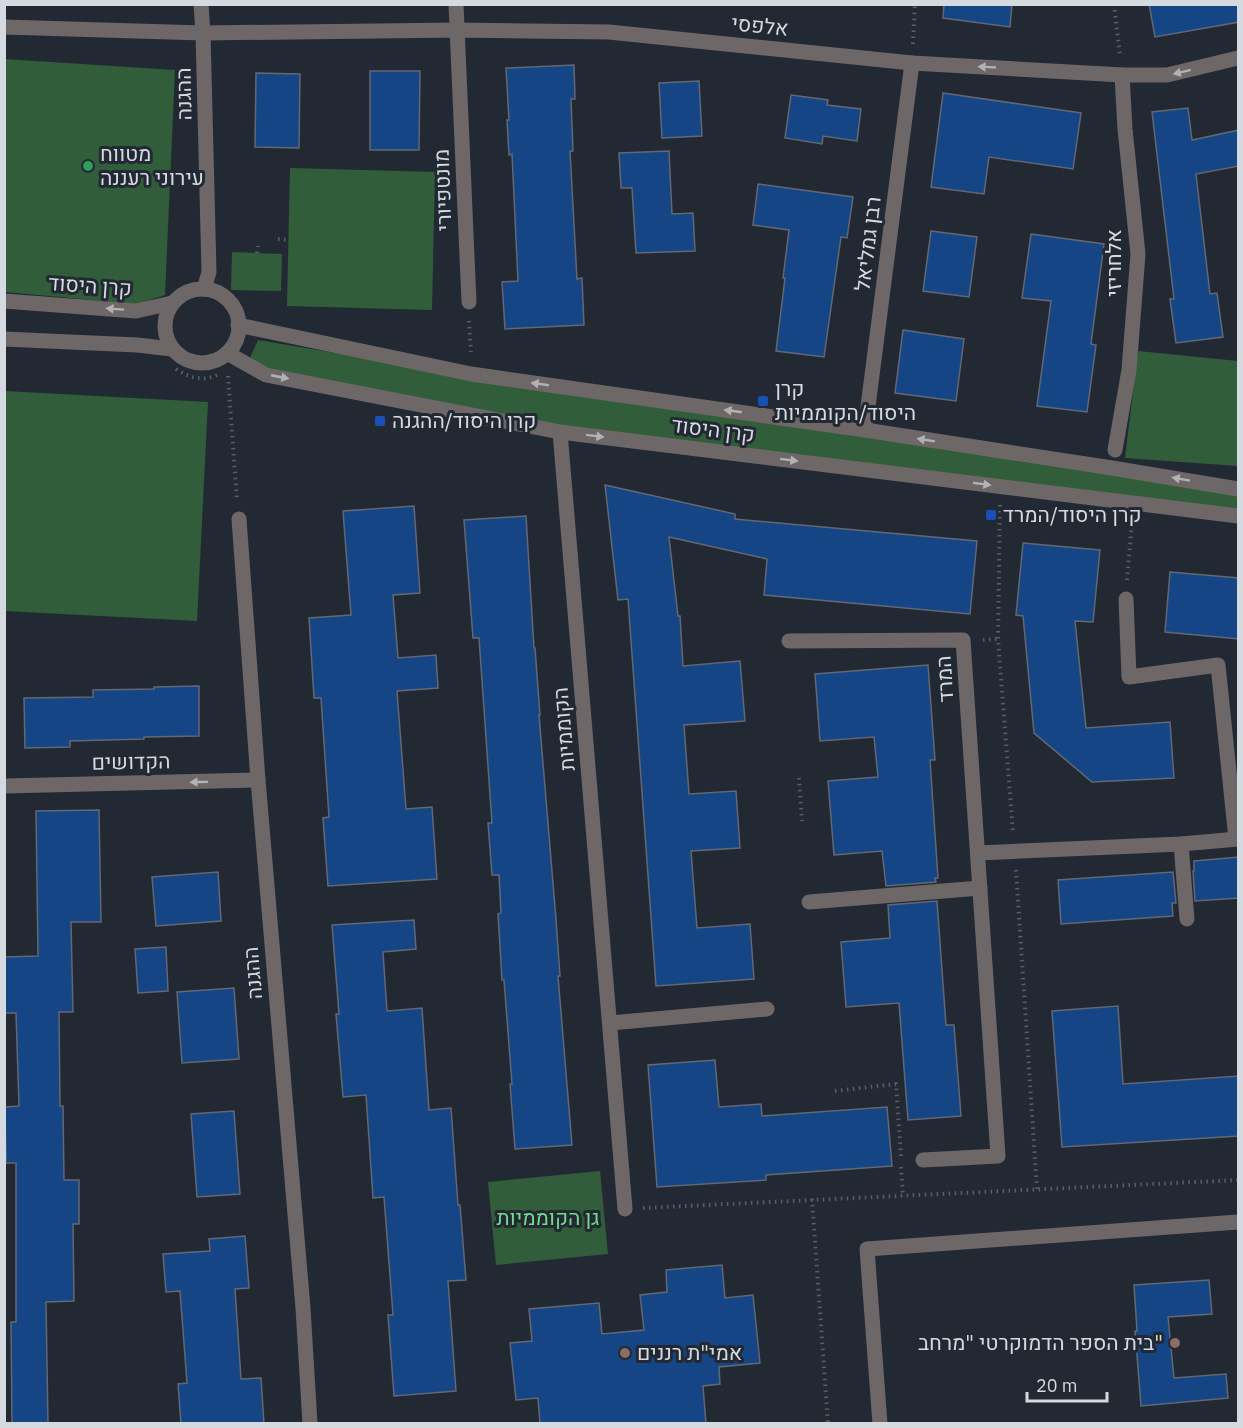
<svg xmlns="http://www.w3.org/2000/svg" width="1243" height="1428" font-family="'IBM Plex Sans',Heebo,sans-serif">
  <rect width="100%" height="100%" fill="#232932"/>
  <g fill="#315d3b">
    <polygon points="4,59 175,70 165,295 137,304 5,292"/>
    <polygon points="290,168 435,172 432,310 287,306"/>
    <polygon points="232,252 282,254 281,291 231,290"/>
    <polygon points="258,340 616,400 1238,493 1238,510 565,427 271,371 250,358"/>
    <polygon points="1138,351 1238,361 1238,466 1125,458"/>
    <polygon points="5,391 208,402 197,621 5,611"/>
    <polygon points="600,1171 608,1254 496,1265 488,1182"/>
  </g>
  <g fill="#164585" stroke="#616873" stroke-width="1.5">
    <polygon points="944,4 1012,4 1010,27 943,18"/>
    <polygon points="1149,4 1239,4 1239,22 1155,37"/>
    <polygon points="574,65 575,99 571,99 573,151 570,151 577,279 582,278 584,325 505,329 502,282 518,281 512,154 509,155 507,120 509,120 506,68"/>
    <polygon points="370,71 420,71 419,150 370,150"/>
    <polygon points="256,73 300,74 299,148 255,147"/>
    <polygon points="699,81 702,136 662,138 659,83"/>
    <polygon points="943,93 1081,113 1073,169 989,157 984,194 931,187"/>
    <polygon points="791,95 828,100 827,105 861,109 857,141 823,136 822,144 785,138"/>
    <polygon points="1188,108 1192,140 1239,130 1239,166 1196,174 1210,294 1217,293 1223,337 1176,343 1170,299 1174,299 1152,112"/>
    <polygon points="669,151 672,214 693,213 695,251 636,253 632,188 621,188 619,153"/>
    <polygon points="758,184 853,197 847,238 841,237 824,357 776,351 785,278 783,278 789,230 753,225"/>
    <polygon points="931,231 977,237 969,297 923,291"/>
    <polygon points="1031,234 1104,244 1091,344 1096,345 1087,412 1037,406 1051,301 1022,298"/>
    <polygon points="903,330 964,339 956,401 895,393"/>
    <polygon points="605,485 735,514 735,519 977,541 970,614 764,595 767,559 669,537 678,616 680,616 683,666 740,661 745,721 684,725 689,794 736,791 740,848 691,851 697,928 750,924 754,979 656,986 628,599 618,600"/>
    <polygon points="414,506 420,593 393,595 398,658 436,655 438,688 397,691 406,809 432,807 437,879 328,886 323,818 329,817 321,698 314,698 309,618 351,615 343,511"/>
    <polygon points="526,516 534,648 535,648 540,715 539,715 556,919 560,976 558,976 572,1145 515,1149 510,1084 512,1084 504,980 502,980 498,914 501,913 499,875 492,875 488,823 492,823 479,638 473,638 464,520"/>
    <polygon points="1023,543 1100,550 1093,622 1075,621 1086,728 1170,722 1174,778 1092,782 1034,733 1023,616 1016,615"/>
    <polygon points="1170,572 1239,578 1239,639 1165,632"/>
    <polygon points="928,665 935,760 930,760 938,878 935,878 936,882 886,886 882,851 834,855 828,781 878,777 874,737 820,741 815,674"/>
    <polygon points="199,686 199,736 144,737 144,739 70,741 70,747 25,748 24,698 93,697 93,690 154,689 154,687"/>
    <polygon points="99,810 101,922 71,922 73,1012 59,1012 60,1106 63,1106 64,1180 79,1180 79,1224 73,1224 74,1301 46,1302 48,1424 12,1424 11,1322 16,1322 16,1163 6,1163 5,1107 19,1106 16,1013 4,1013 4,957 38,956 36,811"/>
    <polygon points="1239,857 1239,898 1195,901 1193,871 1194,871 1194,861"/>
    <polygon points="218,872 221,921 156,926 152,877"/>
    <polygon points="1173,872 1176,903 1172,903 1173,916 1061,924 1058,880"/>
    <polygon points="937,901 946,1025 954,1025 961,1116 908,1120 899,1003 846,1007 841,942 890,938 888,905"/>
    <polygon points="414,920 416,949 383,952 387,1011 422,1008 429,1110 451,1108 458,1205 460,1205 466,1280 448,1281 456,1391 394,1396 388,1315 393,1315 384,1197 373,1198 366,1095 343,1097 336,1014 339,1014 332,925"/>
    <polygon points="166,947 168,991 138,993 135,949"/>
    <polygon points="234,988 239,1059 182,1063 177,992"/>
    <polygon points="1118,1006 1123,1084 1239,1076 1239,1136 1062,1147 1052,1011"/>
    <polygon points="715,1060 719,1107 761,1104 762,1116 887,1107 892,1166 766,1175 766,1180 657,1187 648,1065"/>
    <polygon points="234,1111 240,1194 197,1197 191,1114"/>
    <polygon points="245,1236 249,1288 235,1289 241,1379 261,1378 264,1424 181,1424 178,1384 187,1383 180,1291 166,1292 163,1254 210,1251 209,1239"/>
    <polygon points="722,1265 725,1298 753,1295 760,1363 719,1367 720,1384 703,1386 706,1424 540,1424 538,1398 516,1400 510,1343 532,1341 529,1309 599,1303 602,1334 644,1330 640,1295 667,1292 666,1270"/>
    <polygon points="1209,1280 1212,1314 1168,1317 1174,1378 1226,1374 1228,1398 1141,1406 1135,1331 1137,1331 1134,1285"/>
  </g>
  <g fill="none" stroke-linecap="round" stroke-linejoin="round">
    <g stroke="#595f67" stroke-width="4" stroke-dasharray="1.5 4.5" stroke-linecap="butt">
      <polyline points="1114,4 1120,56"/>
      <polyline points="913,44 915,4"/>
      <polyline points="278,239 288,240"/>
      <polyline points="257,253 258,246"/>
      <polyline points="469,321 471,352"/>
      <path d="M176 369C191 379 205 382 221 373"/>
      <polyline points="228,376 237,501"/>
      <polyline points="1000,505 998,639 1013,833"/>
      <polyline points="1127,580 1132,522"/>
      <polyline points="983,640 998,639"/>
      <polyline points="799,778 802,821"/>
      <polyline points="1016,870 1037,1190"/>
      <polyline points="835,1091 896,1084 901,1156"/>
      <polyline points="901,1167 903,1196"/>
      <polyline points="812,1199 828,1424"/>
      <polyline points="643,1208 1238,1180"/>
    </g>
    <g stroke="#6e6767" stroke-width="15">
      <polyline points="201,4 203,33 209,272 204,289"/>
      <polyline points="456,4 469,302"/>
      <polyline points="4,27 203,33 457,30 609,32 912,63 1122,75 1167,75 1238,58"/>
      <circle cx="202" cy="326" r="37"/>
      <polyline points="4,301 136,311 172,303"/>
      <polyline points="238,325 471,374 865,430 1112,468 1238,489"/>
      <polyline points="4,339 137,345 172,349"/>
      <polyline points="227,353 266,375 560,432 1238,516"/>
      <polyline points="865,430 912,63"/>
      <polyline points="560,432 625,1209"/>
      <polyline points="1115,450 1129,370 1138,254 1125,129 1122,75"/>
      <polyline points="239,519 258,780 303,1308 310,1424"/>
      <polyline points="1126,599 1129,677 1218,665 1236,839"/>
      <polyline points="789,641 963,640 998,1156 923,1160"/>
      <polyline points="4,786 258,780"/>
      <polyline points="1181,844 1187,919"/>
      <polyline points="978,853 1181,844 1238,839"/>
      <polyline points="809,902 980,888"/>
      <polyline points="610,1023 767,1009"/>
      <polyline points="880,1424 867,1249 1238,1222"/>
    </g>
  </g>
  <defs><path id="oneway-solid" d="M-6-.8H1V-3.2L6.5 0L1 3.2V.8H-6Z" transform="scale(1.5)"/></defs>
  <g fill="#b1b2b6">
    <use href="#oneway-solid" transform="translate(987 67) rotate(-177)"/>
    <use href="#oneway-solid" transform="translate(1182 72) rotate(166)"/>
    <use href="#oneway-solid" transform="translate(115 309) rotate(-176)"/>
    <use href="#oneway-solid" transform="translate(280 377) rotate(11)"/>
    <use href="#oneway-solid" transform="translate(540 384) rotate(-172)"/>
    <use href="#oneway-solid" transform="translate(733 411) rotate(-172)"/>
    <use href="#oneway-solid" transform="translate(595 436) rotate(7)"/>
    <use href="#oneway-solid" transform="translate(926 440) rotate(-171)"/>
    <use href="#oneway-solid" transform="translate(789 460) rotate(7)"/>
    <use href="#oneway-solid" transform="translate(1181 479) rotate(-170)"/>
    <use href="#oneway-solid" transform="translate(982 484) rotate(7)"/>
    <use href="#oneway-solid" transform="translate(199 782) rotate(179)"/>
  </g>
  <circle fill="#2e9e5b" stroke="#232932" stroke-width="2" cx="88" cy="166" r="6"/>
  <g fill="#1a4fb4" stroke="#232932" stroke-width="2">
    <rect x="757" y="395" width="12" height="12" rx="3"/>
    <rect x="374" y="415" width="12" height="12" rx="3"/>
    <rect x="985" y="509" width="12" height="12" rx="3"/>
  </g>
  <g fill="#8d6e63" stroke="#232932" stroke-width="2">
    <circle cx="1175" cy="1343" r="6"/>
    <circle cx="625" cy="1353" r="6"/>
  </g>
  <g text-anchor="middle" stroke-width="6" stroke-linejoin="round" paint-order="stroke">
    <g font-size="21" fill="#d5dae0" stroke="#232932">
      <text transform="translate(760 26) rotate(6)" y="7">אלפסי</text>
      <text transform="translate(184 94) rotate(-91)" y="7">ההגנה</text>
      <text transform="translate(443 190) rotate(-92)" y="7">מונטפיורי</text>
      <text transform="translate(868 244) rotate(-83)" y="7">רבן גמליאל</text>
      <text transform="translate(1114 263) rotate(-90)" y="7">אלחריזי</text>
      <text transform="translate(90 286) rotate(4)" y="7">קרן היסוד</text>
      <text transform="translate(713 430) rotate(7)" y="7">קרן היסוד</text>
      <text transform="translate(945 679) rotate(-94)" y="7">המרד</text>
      <text transform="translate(564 729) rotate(-95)" y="7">הקוממיות</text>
      <text transform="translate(131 762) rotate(-1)" y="7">הקדושים</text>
      <text transform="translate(253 973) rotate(-95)" y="7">ההגנה</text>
    </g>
    <g font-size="21" fill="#d5dae0" stroke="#232932" text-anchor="start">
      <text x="100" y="161">מטווח<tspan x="100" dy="24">עירוני רעננה</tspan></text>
      <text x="775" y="396">קרן<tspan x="775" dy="24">היסוד/הקוממיות</tspan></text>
      <text x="392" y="428">קרן היסוד/ההגנה</text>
      <text x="1003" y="522">קרן היסוד/המרד</text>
      <text x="1163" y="1350" text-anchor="end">בית הספר הדמוקרטי "מרחב"</text>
      <text x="637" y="1360">אמי"ת רננים</text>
    </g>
    <g font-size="21" fill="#73db8c" stroke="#232932">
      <text x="548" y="1225">גן הקוממיות</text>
    </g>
  </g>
  <rect width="1243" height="1428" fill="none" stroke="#d5dae0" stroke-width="12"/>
  <path d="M1027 1392v9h80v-9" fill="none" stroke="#d5dae0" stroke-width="3"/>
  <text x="1036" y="1392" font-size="18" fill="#d5dae0" stroke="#232932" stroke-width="4.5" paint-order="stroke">20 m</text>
</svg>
